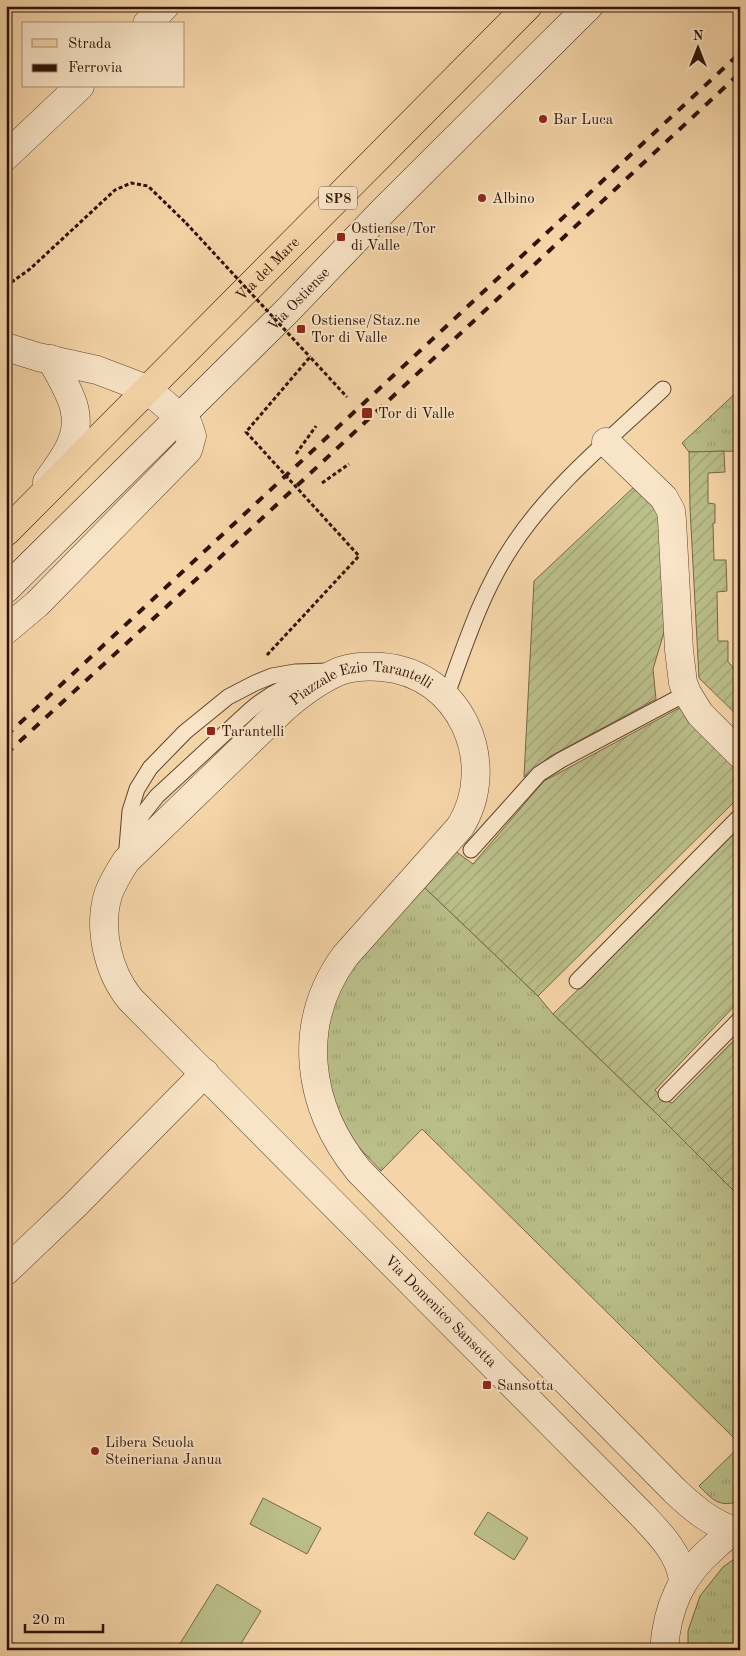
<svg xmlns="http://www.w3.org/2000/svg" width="746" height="1656" font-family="'Old Standard TT',serif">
  <defs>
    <pattern id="grass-tufts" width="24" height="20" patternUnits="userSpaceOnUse" patternTransform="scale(1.25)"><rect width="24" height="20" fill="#babe89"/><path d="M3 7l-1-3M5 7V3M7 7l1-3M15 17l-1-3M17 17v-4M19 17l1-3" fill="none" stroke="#a0a275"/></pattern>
    <pattern id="garden-furrows" width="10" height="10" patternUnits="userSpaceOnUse" patternTransform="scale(1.25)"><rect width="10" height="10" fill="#babe89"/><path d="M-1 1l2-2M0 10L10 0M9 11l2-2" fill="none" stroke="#a0a275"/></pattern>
  </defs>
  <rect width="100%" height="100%" fill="#f5d5a8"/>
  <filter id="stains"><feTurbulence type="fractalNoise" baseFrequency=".004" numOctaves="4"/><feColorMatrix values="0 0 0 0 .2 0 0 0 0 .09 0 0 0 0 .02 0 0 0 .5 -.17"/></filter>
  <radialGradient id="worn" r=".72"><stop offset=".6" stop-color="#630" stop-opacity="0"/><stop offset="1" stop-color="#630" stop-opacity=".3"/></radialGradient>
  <g fill="url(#grass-tufts)" stroke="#746848">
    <polygon points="740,389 740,451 689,452 682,443"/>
    <polygon points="424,887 538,996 553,1014 654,1111 740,1197 740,1444 422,1129 381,1171 342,1129 330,1099 323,1027 349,971"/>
    <path d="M740 1446V1501C719 1508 713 1500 699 1486Z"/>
    <polygon points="740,1555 740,1650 688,1650 688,1631 700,1596 723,1567"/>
  </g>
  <g fill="url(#garden-furrows)" stroke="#746848">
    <polygon points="724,451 725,472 708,473 708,503 715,504 715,523 713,523 714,560 726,560 727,591 717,592 718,641 728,641 728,662 740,674 740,718 699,678 690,508 689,452"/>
    <polygon points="636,485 655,502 661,518 665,629 653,669 656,699 549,757 524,777 534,581"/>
    <polygon points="681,707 740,767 740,796 538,996 424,887 454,850 473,864 544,781"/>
    <polygon points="740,827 740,1000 655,1090 663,1099 672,1103 740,1034 740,1197 654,1111 553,1014 635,934"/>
  </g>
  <g fill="#babe89" stroke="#746848">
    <polygon points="263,1498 321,1528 307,1554 250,1524"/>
    <polygon points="488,1512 528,1538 514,1560 474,1534"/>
    <polygon points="217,1584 261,1611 237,1650 176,1650"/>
  </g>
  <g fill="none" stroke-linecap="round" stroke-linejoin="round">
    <defs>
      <g id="service">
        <path d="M446 697C465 645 482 591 513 545 551 487 612 437 663 389"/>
        <path d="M132 840 142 815 157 796 248 712C267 695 286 684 311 678"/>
        <polyline points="471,850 539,774 561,760 687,693"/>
        <polyline points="126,860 130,811 137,789 150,768 185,732 228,697 255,683 272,676 295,672 330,671"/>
        <polyline points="577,981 740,816"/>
        <polyline points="666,1094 740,1019"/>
      </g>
      <g id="minor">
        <polyline points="147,24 165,6"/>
        <polyline points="6,156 80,86"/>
        <polyline points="6,347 38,357 97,370 147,389 188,424 192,436 188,450 37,604 6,630"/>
        <polyline points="606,442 664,498 671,511 672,520 679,650 683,683 687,693 700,714 740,754"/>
        <path d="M47 482C55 470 64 459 70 446 86 413 66 388 51 359"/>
        <polyline points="6,1271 74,1206 205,1073"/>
        <path id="s1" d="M683 1581C680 1554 660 1534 642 1515L130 999C108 972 98 929 108 895 112 883 119 872 126 861L283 709C300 694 319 680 340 671 352 667 369 666 382 667 460 673 500 763 460 827L345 956C295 1025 307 1107 359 1171L675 1491C694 1509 711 1523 735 1531"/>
      </g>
      <path id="tertiary" d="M664 1650C667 1607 681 1575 714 1547 721 1540 730 1533 740 1529"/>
      <g id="secondary">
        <path id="s2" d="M6 589 287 311 384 210 589 6"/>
      </g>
      <g id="primary">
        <path id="s3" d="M6 532 528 6"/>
      </g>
    </defs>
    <use href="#service" stroke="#60442f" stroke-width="17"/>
    <use href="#minor" stroke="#60442f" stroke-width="29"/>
    <use href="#tertiary" stroke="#60442f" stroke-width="29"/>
    <use href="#secondary" stroke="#2e1307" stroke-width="29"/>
    <use href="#primary" stroke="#2e1307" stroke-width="29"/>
    <g stroke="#2e1307" stroke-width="3" stroke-dasharray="4 2.5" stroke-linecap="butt">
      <polyline points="6,286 30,269 115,190 131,183 148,186 186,223"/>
      <polyline points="296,454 316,426"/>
      <polyline points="322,483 349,464"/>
      <polyline points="267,655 359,556 246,432 310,357 347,397"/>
    </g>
    <use href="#service" stroke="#f8e4c6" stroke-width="15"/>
    <use href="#minor" stroke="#f8e4c6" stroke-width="28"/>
    <use href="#tertiary" stroke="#f8e4c6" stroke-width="28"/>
    <use href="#secondary" stroke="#f8e4c6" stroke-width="28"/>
    <use href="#primary" stroke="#f5d5a8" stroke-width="28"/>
    <g stroke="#2e1307" stroke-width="4" stroke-dasharray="9 9" stroke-linecap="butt">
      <polyline points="6,736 740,53"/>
      <polyline points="6,754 214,563 740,73"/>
    </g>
    <polyline stroke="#2e1307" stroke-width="3" stroke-dasharray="4 2.5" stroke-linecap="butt" points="186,223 310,357"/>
  </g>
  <g fill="#8f2418" stroke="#f8e4c6" stroke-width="2">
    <circle cx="543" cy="119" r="5"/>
    <circle cx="482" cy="198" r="5"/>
    <rect x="336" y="232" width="10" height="10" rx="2.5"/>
    <rect x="296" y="324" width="10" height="10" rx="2.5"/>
    <rect x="361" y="407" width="12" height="12" rx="2.5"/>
    <rect x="206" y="726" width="10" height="10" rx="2.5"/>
    <rect x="482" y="1380" width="10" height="10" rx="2.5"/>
    <circle cx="95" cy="1451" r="5"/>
  </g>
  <g text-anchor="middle" stroke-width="4" stroke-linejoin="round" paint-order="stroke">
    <rect fill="#f8e4c6" stroke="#6b5240" stroke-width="1" x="319" y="186.5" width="38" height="23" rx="4"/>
    <g font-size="14" font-weight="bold" fill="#2e1307">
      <text x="338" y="203">SP8</text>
    </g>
    <g font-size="15" fill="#2e1307" stroke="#f8e4c6" text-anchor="start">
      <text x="553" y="124">Bar Luca</text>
      <text x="492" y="203">Albino</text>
      <text x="351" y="233">Ostiense/Tor<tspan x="351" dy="17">di Valle</tspan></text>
      <text x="311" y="325">Ostiense/Staz.ne<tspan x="311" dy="17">Tor di Valle</tspan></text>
      <text x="378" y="418">Tor di Valle</text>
      <text x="221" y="736">Tarantelli</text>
      <text x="497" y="1390">Sansotta</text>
      <text x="105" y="1447">Libera Scuola<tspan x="105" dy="17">Steineriana Janua</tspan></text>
    </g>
    <g font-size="15" fill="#2e1307" stroke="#f8e4c6">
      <text dy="5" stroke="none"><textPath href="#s3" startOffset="371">Via del Mare</textPath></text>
      <text dy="5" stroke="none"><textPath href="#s2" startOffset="412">Via Ostiense</textPath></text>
      <text dy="5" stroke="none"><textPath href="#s1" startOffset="1261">Piazzale Ezio Tarantelli</textPath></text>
      <text transform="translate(441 1311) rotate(45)" y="5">Via Domenico Sansotta</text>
    </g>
  </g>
  <rect width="746" height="1656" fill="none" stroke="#f5d5a8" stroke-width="25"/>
  <rect x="8" y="8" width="731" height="1641" fill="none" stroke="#2e1307" stroke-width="2.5"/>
  <rect x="12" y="12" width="721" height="1631" fill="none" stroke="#2e1307"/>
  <rect x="22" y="22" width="162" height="65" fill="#f8e4c6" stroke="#a7907a"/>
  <rect x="32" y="39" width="25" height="8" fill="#f5d5a8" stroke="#a7907a"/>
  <text x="68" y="48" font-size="15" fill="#2e1307">Strada</text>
  <rect x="32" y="64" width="25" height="8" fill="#2e1307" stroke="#a7907a"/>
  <text x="68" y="72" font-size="15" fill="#2e1307">Ferrovia</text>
  <g transform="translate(698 48)" stroke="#f8e4c6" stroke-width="4" paint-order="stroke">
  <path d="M0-4L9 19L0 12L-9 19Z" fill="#2e1307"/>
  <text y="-8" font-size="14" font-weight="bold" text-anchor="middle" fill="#2e1307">N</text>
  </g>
  <path d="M25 1624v8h78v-8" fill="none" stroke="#2e1307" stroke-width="2.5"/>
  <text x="32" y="1624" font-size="15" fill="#2e1307" stroke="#f8e4c6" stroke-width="4" paint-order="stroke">20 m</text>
  <rect width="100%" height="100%" filter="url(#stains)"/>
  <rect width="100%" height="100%" fill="url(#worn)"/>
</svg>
